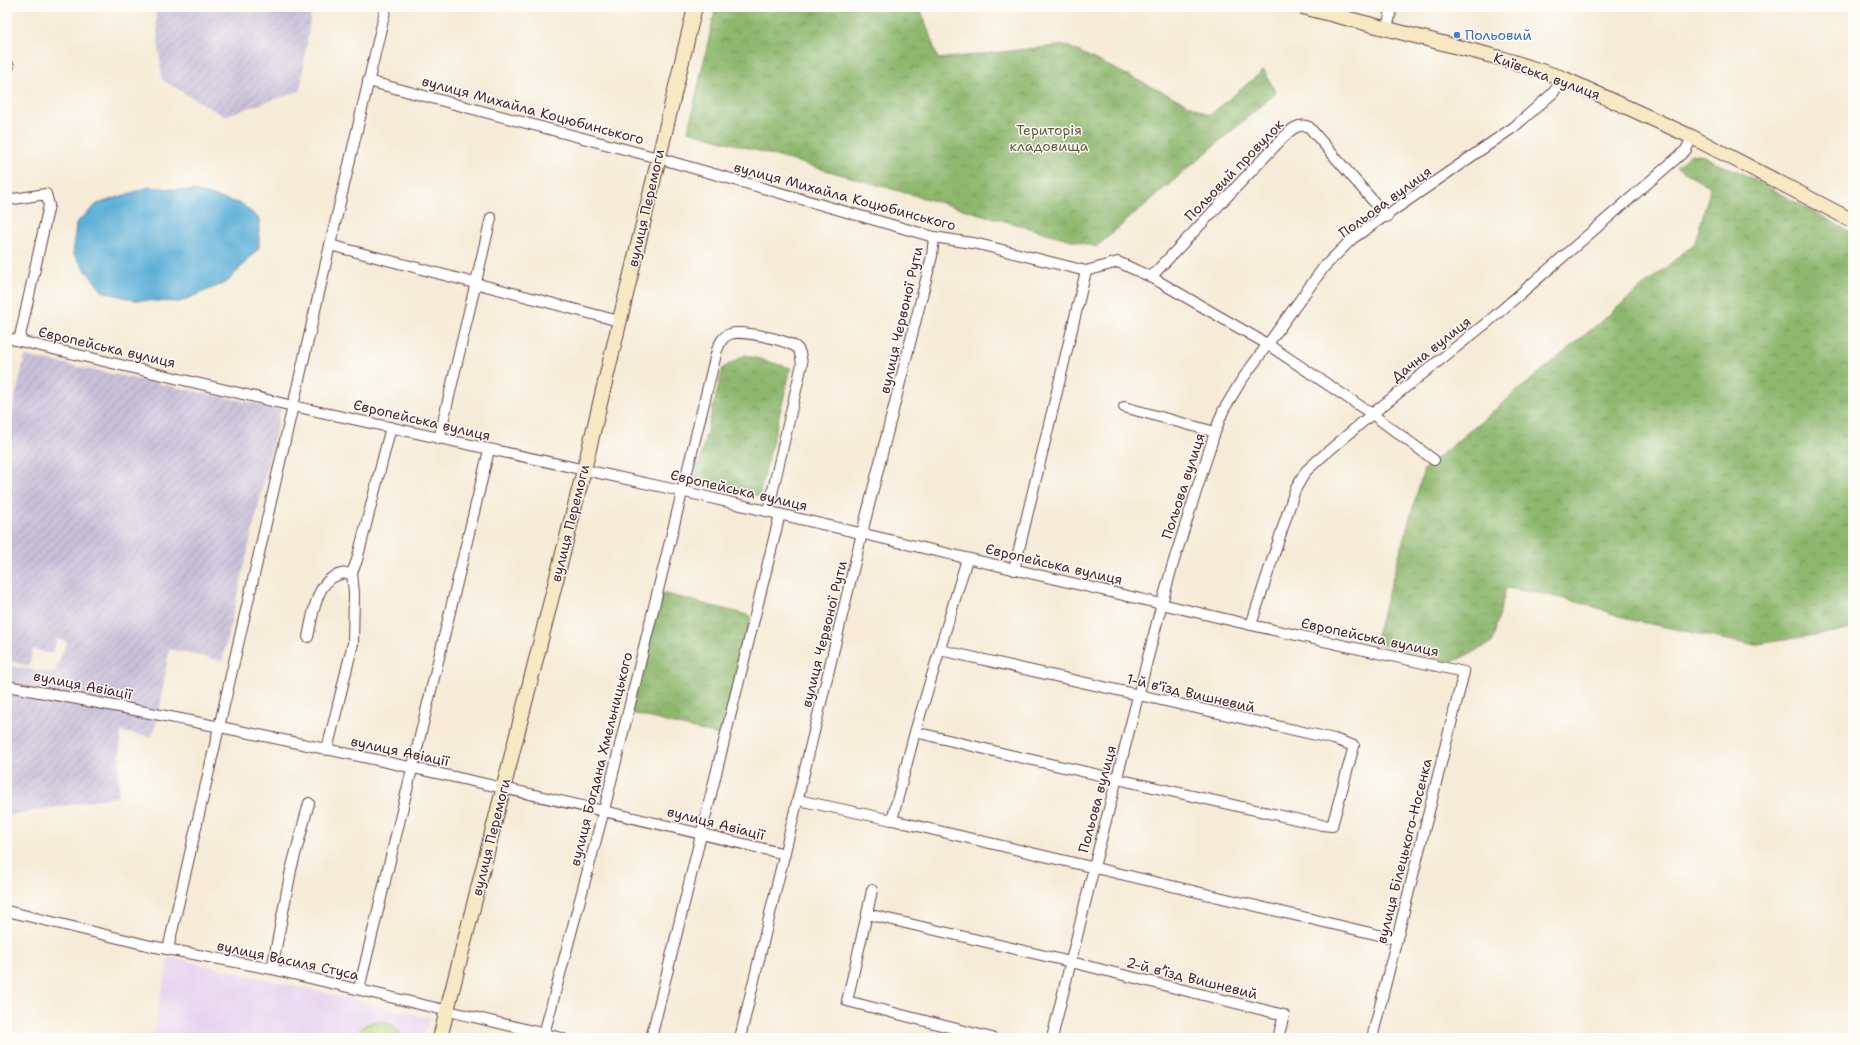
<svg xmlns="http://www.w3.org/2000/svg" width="1860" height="1045" font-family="'Shantell Sans',sans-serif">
  <defs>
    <pattern id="industrial-furrows" width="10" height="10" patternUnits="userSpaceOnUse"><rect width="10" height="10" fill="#c8bfd8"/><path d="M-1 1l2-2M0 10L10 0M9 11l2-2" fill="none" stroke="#ada4ba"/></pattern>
    <pattern id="forest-crowns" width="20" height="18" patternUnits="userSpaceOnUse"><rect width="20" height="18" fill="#8eb86e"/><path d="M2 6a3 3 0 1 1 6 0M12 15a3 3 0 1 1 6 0" fill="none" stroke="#76955b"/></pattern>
  </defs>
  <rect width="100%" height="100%" fill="#fdfcf7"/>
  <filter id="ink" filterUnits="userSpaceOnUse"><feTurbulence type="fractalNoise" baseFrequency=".025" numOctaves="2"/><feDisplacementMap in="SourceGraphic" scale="8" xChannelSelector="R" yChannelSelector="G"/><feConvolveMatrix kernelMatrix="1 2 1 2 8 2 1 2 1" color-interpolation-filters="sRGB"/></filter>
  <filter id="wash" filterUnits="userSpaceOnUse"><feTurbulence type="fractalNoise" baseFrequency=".012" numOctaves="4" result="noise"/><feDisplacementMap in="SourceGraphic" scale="16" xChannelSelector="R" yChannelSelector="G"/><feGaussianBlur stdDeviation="0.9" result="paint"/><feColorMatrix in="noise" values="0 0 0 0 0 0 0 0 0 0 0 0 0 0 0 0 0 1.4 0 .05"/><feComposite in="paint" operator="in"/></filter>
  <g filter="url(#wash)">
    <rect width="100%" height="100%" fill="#f6ebd6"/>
    <polygon fill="#e7d2ef" points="169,957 329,994 430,1018 424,1038 151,1038 154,1031"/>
    <g fill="url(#industrial-furrows)">
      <polygon points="155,7 312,7 300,91 224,116 162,80"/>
      <polygon points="25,356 281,409 222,661 169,649 159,714 152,737 121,732 118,796 7,816 7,666 54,673 67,642 57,639 52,654 33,649 29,666 7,661 7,433"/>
    </g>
    <g fill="url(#forest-crowns)" stroke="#6c6c4c">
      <polygon points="716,7 920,7 938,59 1065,45 1210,115 1264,70 1276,93 1096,247 688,131"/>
      <polygon points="1691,154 1705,156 1715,163 1738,171 1853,233 1853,629 1751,645 1627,619 1589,605 1544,594 1506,588 1492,643 1452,662 1378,644 1377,632 1424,469 1695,243 1711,187 1676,167"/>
      <polygon points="745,355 791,368 759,496 695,479 723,368"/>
      <polygon points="662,593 751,616 722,736 631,713"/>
    </g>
    <path fill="#b3d780" stroke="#7e7b56" d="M380 1021C391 1023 398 1028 403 1038H355C359 1027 369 1022 380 1021Z"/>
    <polygon fill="#5bafd7" stroke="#526781" points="149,187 195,191 242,204 259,219 259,248 227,282 179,302 134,300 102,291 73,254 76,223 97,204"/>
  </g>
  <g filter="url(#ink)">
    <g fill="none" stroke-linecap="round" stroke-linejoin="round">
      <defs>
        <g id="street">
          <polyline points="1387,28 1392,7"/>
          <polyline points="7,66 9,66"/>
          <polyline points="368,81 658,158 934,237 978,244 1086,271 1118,262 1151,277 1267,344 1372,414 1434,460"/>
          <polyline points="7,200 46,194 49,205 19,341"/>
          <polyline points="330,245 619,321"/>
          <path d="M1151 277 1276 145C1286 136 1295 121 1309 127L1387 217"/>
          <polyline points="7,338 293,406 681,491 1251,625 1464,672 1372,1038"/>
          <polyline points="1124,407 1215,432"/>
          <polyline points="439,439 491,218"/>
          <polyline points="967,559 915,732 892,820 1396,939"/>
          <polyline points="1014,570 1086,271"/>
          <polyline points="1251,625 1295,490 1306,471 1318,460 1372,414 1489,321 1686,150 1692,137"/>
          <path d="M308 637C314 611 316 571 352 573"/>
          <path d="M7 686C268 733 527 792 785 854"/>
          <polyline points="915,732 1010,755 1322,825 1332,826 1354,746 1334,739 940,650"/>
          <polyline points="327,750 353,643 354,593 352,573 357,560 391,427"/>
          <polyline points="798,800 892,820"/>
          <polyline points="7,911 151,946 272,969 562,1038"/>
          <polyline points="867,914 872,890"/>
          <polyline points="168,949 330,245 386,7"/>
          <polyline points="272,969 291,870 309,803"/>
          <polyline points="359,989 489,450"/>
          <path d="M540 1038 544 1034 604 810 717 350C720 343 722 337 730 334 741 330 791 340 798 349 801 353 801 359 802 364L768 511"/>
          <polyline points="651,1038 780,514"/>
          <polyline points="740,1038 862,533 932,256 934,237"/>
          <polyline points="992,1038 847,1001 867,914 1071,962 1284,1015 1278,1038"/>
          <polyline points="1052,1038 1094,867 1162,603 1172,567 1215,432 1223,411 1241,381 1324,267 1352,239 1514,127 1553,93 1563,78"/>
        </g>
        <g id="secondary">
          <polyline points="1303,7 1504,59 1563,78 1692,137 1853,221"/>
          <polyline points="440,1038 584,470 695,7"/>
        </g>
      </defs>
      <use href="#street" stroke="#643e45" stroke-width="12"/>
      <use href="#secondary" stroke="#643e45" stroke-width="16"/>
      <use href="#street" stroke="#fff" stroke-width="10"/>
      <use href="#secondary" stroke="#f6e9c3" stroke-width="14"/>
    </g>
  </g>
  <circle fill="#3f7fe0" stroke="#fdfcf7" stroke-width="1.5" cx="1457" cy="35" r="4"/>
  <g text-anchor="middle" stroke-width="3" stroke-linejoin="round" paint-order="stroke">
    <g font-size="14" fill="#366cbe" stroke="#fdfcf7" text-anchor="start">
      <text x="1465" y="40">Польовий</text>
    </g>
    <g font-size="14" fill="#4a1f2b" stroke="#fdfcf7">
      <text transform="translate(1547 76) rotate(20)" y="5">Київська вулиця</text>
      <text transform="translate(533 110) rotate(15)" y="5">вулиця Михайла Коцюбинського</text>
      <text transform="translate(1234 170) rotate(-46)" y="5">Польовий провулок</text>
      <text transform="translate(845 196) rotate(15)" y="5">вулиця Михайла Коцюбинського</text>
      <text transform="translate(1385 202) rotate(-36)" y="5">Польова вулиця</text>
      <text transform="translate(646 208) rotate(-77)" y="5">вулиця Перемоги</text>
      <text transform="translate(901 320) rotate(-77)" y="5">вулиця Червоної Рути</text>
      <text transform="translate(107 347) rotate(13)" y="5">Європейська вулиця</text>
      <text transform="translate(1431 349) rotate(-38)" y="5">Дачна вулиця</text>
      <text transform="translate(422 420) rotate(13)" y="5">Європейська вулиця</text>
      <text transform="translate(1183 486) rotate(-72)" y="5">Польова вулиця</text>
      <text transform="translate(739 490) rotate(13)" y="5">Європейська вулиця</text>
      <text transform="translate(570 523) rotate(-76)" y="5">вулиця Перемоги</text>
      <text transform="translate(1054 564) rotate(13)" y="5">Європейська вулиця</text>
      <text transform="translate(824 634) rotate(-76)" y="5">вулиця Червоної Рути</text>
      <text transform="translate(1370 637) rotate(12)" y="5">Європейська вулиця</text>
      <text transform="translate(83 685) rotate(11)" y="5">вулиця Авіації</text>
      <text transform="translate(1191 693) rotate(13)" y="5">1-й в'їзд Вишневий</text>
      <text transform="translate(400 751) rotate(12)" y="5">вулиця Авіації</text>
      <text transform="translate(601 759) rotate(-76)" y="5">вулиця Богдана Хмельницького</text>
      <text transform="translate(1097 799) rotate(-75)" y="5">Польова вулиця</text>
      <text transform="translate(716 823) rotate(14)" y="5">вулиця Авіації</text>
      <text transform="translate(491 837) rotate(-76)" y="5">вулиця Перемоги</text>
      <text transform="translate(1404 851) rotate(-76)" y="5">вулиця Білецького-Носенка</text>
      <text transform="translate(288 960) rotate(12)" y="5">вулиця Василя Стуса</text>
      <text transform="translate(1192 978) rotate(14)" y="5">2-й вʼїзд Вишневий</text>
    </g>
    <g font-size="14" fill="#6a5644" stroke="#fdfcf7">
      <text x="1049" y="135">Територія<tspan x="1049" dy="16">кладовища</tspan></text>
    </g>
  </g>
  <rect width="1860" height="1045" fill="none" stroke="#fdfcf7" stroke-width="24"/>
</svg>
